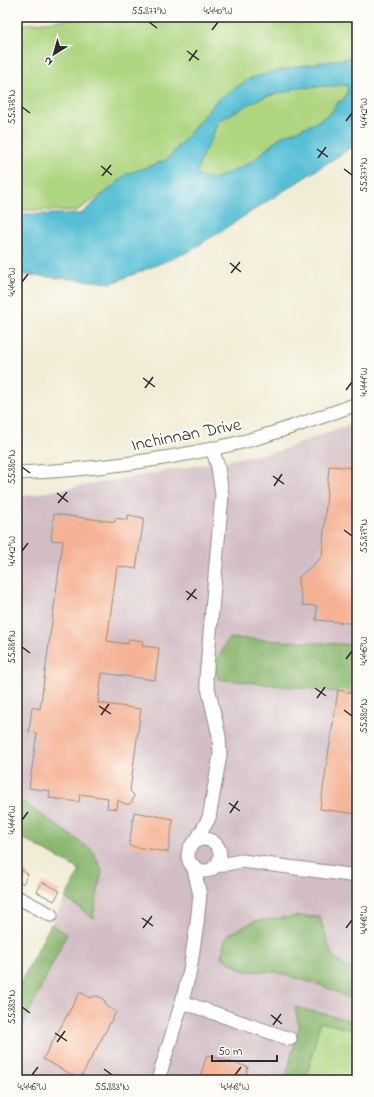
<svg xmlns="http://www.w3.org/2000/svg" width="374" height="1097" font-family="'Indie Flower',sans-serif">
  <rect width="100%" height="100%" fill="#fdfcf7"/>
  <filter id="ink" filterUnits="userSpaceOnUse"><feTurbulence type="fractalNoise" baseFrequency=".025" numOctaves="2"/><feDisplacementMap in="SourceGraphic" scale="8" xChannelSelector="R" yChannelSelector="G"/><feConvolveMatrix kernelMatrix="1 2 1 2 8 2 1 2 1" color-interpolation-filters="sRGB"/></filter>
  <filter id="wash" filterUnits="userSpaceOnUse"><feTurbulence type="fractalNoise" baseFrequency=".012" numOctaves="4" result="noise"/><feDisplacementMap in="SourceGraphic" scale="16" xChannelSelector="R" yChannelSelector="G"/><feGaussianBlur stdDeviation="0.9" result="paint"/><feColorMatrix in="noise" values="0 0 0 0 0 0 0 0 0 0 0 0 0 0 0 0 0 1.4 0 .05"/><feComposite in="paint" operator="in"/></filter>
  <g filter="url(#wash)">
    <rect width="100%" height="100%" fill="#f1ecd5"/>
    <polygon fill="#d2bdc5" points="357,421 357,1080 17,1080 17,989 80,870 17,835 17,495 24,496 279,451"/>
    <g fill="#aed580" stroke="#6c8056">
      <polygon points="93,17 357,17 357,57 294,67 217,100 167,160 127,174 106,192 76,211 17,210 17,25"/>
      <path d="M346 85 348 89 343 101H339L331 113 313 124 280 137 253 161 216 179 199 177 197 171 203 153 212 138 217 122C231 113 246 104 262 98 270 95 290 92 295 88Z"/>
      <polygon points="319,1022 357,1031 357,1080 306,1080"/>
    </g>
    <g fill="#8ab66e" stroke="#5a704c">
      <polygon points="229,638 357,645 357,694 218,679 215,664"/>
      <polygon points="17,798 92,850 102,870 93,918 65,898 80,870 17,835"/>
      <polygon points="299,916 320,917 331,953 347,968 357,971 357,1002 320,985 275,972 244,971 221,957 226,936 254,921"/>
      <polygon points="51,924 67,934 17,1037 17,989"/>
      <polygon points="295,1007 357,1022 357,1031 320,1022 306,1080 285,1080 299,1027"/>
    </g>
    <path fill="#57bfd5" stroke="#417580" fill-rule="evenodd" d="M357 57V144L188 252 112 283 17 274V214H81L127 174 167 160 217 100 251 78 294 67ZM346 85 348 90 343 101H339L331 113 313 124 280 137 253 161 216 179 199 177 197 171 203 153 212 138 217 122 233 113 261 98 279 93 291 91 295 88Z"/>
    <g id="blocks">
      <g fill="#f5b193">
        <polygon points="329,466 357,468 357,624 316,620 317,606 303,605 298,583 299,577 322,557"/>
        <polygon points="54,514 115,522 115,518 128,520 128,515 144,518 136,569 117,566 107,641 128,644 129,639 143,641 142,646 159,648 155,680 102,673 98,703 141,709 130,791 134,795 133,800 130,804 125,804 118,800 117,809 107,808 108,798 80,794 79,802 49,798 50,791 29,788 37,733 29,732 32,707 40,709 63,541 51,540"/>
        <polygon points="338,690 357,694 357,814 320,809"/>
        <polygon points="134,812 173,819 168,852 129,846"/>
        <polygon points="17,868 28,874 23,884 17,880"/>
        <polygon points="42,882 60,891 54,901 37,892"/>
        <polygon points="80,992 90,998 95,996 100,997 105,1001 106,1006 116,1012 80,1079 43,1059"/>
        <polygon points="207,1055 248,1067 244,1080 199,1080"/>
      </g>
    </g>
  </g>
  <g filter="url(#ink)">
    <use href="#blocks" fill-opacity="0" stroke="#8e8c80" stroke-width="1"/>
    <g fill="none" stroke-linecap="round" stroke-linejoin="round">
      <defs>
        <g id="minor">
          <path d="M17 473C93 470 168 460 242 442 281 432 319 418 357 404"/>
          <circle cx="204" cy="855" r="16"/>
          <polyline points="196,841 209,818 220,755 219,736 206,679 222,495 218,467 212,448"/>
          <polyline points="215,866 242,861 357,876"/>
          <polyline points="17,897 51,915"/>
          <polyline points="182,1002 290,1039"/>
          <polyline points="158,1080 182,1002 190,970 197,923 200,895 193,865"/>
        </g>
      </defs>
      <use href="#minor" stroke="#8e8c80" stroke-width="15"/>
      <use href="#minor" stroke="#fff" stroke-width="13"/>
    </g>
  </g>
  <path fill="none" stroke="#2b2b2b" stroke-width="1.5" d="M149 22 157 28M212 30 218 22M187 51 199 60M189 61 197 50M22 107 30 113M346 121 352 113M317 149 328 157M318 158 326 147M101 166 112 175M344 169 352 175M102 176 111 165M230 263 241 272M231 273 240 262M22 282 28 274M143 378 155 387M145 388 153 377M346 390 352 382M22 467 30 473M273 476 284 484M274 486 282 474M57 493 68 502M58 503 67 492M344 530 352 536M22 551 28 543M186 591 197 599M187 600 196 589M22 647 30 653M346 659 352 651M315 688 326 696M317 698 325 687M99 706 111 714M344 710 352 716M101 715 109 704M229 803 240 811M230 813 238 801M22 820 28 812M142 918 153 926M143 928 152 916M346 928 352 920M22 1007 30 1013M271 1015 282 1024M273 1025 281 1014M55 1033 67 1041M57 1042 65 1031M104 1069 112 1075M32 1075 38 1067M235 1075 241 1067"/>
  <g text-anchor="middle" stroke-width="4" stroke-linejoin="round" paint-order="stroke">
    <g font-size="18" fill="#2b2b2b" stroke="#fdfcf7">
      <text transform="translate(186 434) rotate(-11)" y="6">Inchinnan Drive</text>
    </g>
  </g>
  <rect width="374" height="1097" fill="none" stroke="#fdfcf7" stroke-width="44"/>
  <g transform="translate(54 54) rotate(217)" stroke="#fdfcf7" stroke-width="3" paint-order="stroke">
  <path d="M0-3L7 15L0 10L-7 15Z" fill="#2b2b2b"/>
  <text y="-6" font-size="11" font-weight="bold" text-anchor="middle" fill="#2b2b2b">N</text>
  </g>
  <path d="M212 1055v6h65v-6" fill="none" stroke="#2b2b2b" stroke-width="2"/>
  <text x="218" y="1055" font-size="12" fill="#2b2b2b" stroke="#fdfcf7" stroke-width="3" paint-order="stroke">50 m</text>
  <rect x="22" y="22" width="330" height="1053" fill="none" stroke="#2b2b2b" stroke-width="1.5"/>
  <g font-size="10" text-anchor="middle" fill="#2b2b2b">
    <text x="149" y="14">55.877°N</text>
    <text x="218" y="14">4.440°W</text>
    <text transform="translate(11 107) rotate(-90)" y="4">55.878°N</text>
    <text transform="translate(363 113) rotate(-90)" y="4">4.442°W</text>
    <text transform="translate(363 175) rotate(-90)" y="4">55.877°N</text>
    <text transform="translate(11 282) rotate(-90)" y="4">4.440°W</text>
    <text transform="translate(363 382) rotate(-90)" y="4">4.444°W</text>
    <text transform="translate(11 467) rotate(-90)" y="4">55.880°N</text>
    <text transform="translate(363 536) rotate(-90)" y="4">55.879°N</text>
    <text transform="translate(11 551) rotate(-90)" y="4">4.442°W</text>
    <text transform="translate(11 647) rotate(-90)" y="4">55.881°N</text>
    <text transform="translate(363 651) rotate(-90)" y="4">4.446°W</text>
    <text transform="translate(363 716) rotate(-90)" y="4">55.880°N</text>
    <text transform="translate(11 820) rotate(-90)" y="4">4.444°W</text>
    <text transform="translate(363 920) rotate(-90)" y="4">4.448°W</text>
    <text transform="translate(11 1007) rotate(-90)" y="4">55.883°N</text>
    <text x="32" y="1090">4.446°W</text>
    <text x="112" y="1090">55.883°N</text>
    <text x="235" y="1090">4.448°W</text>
  </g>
</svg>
